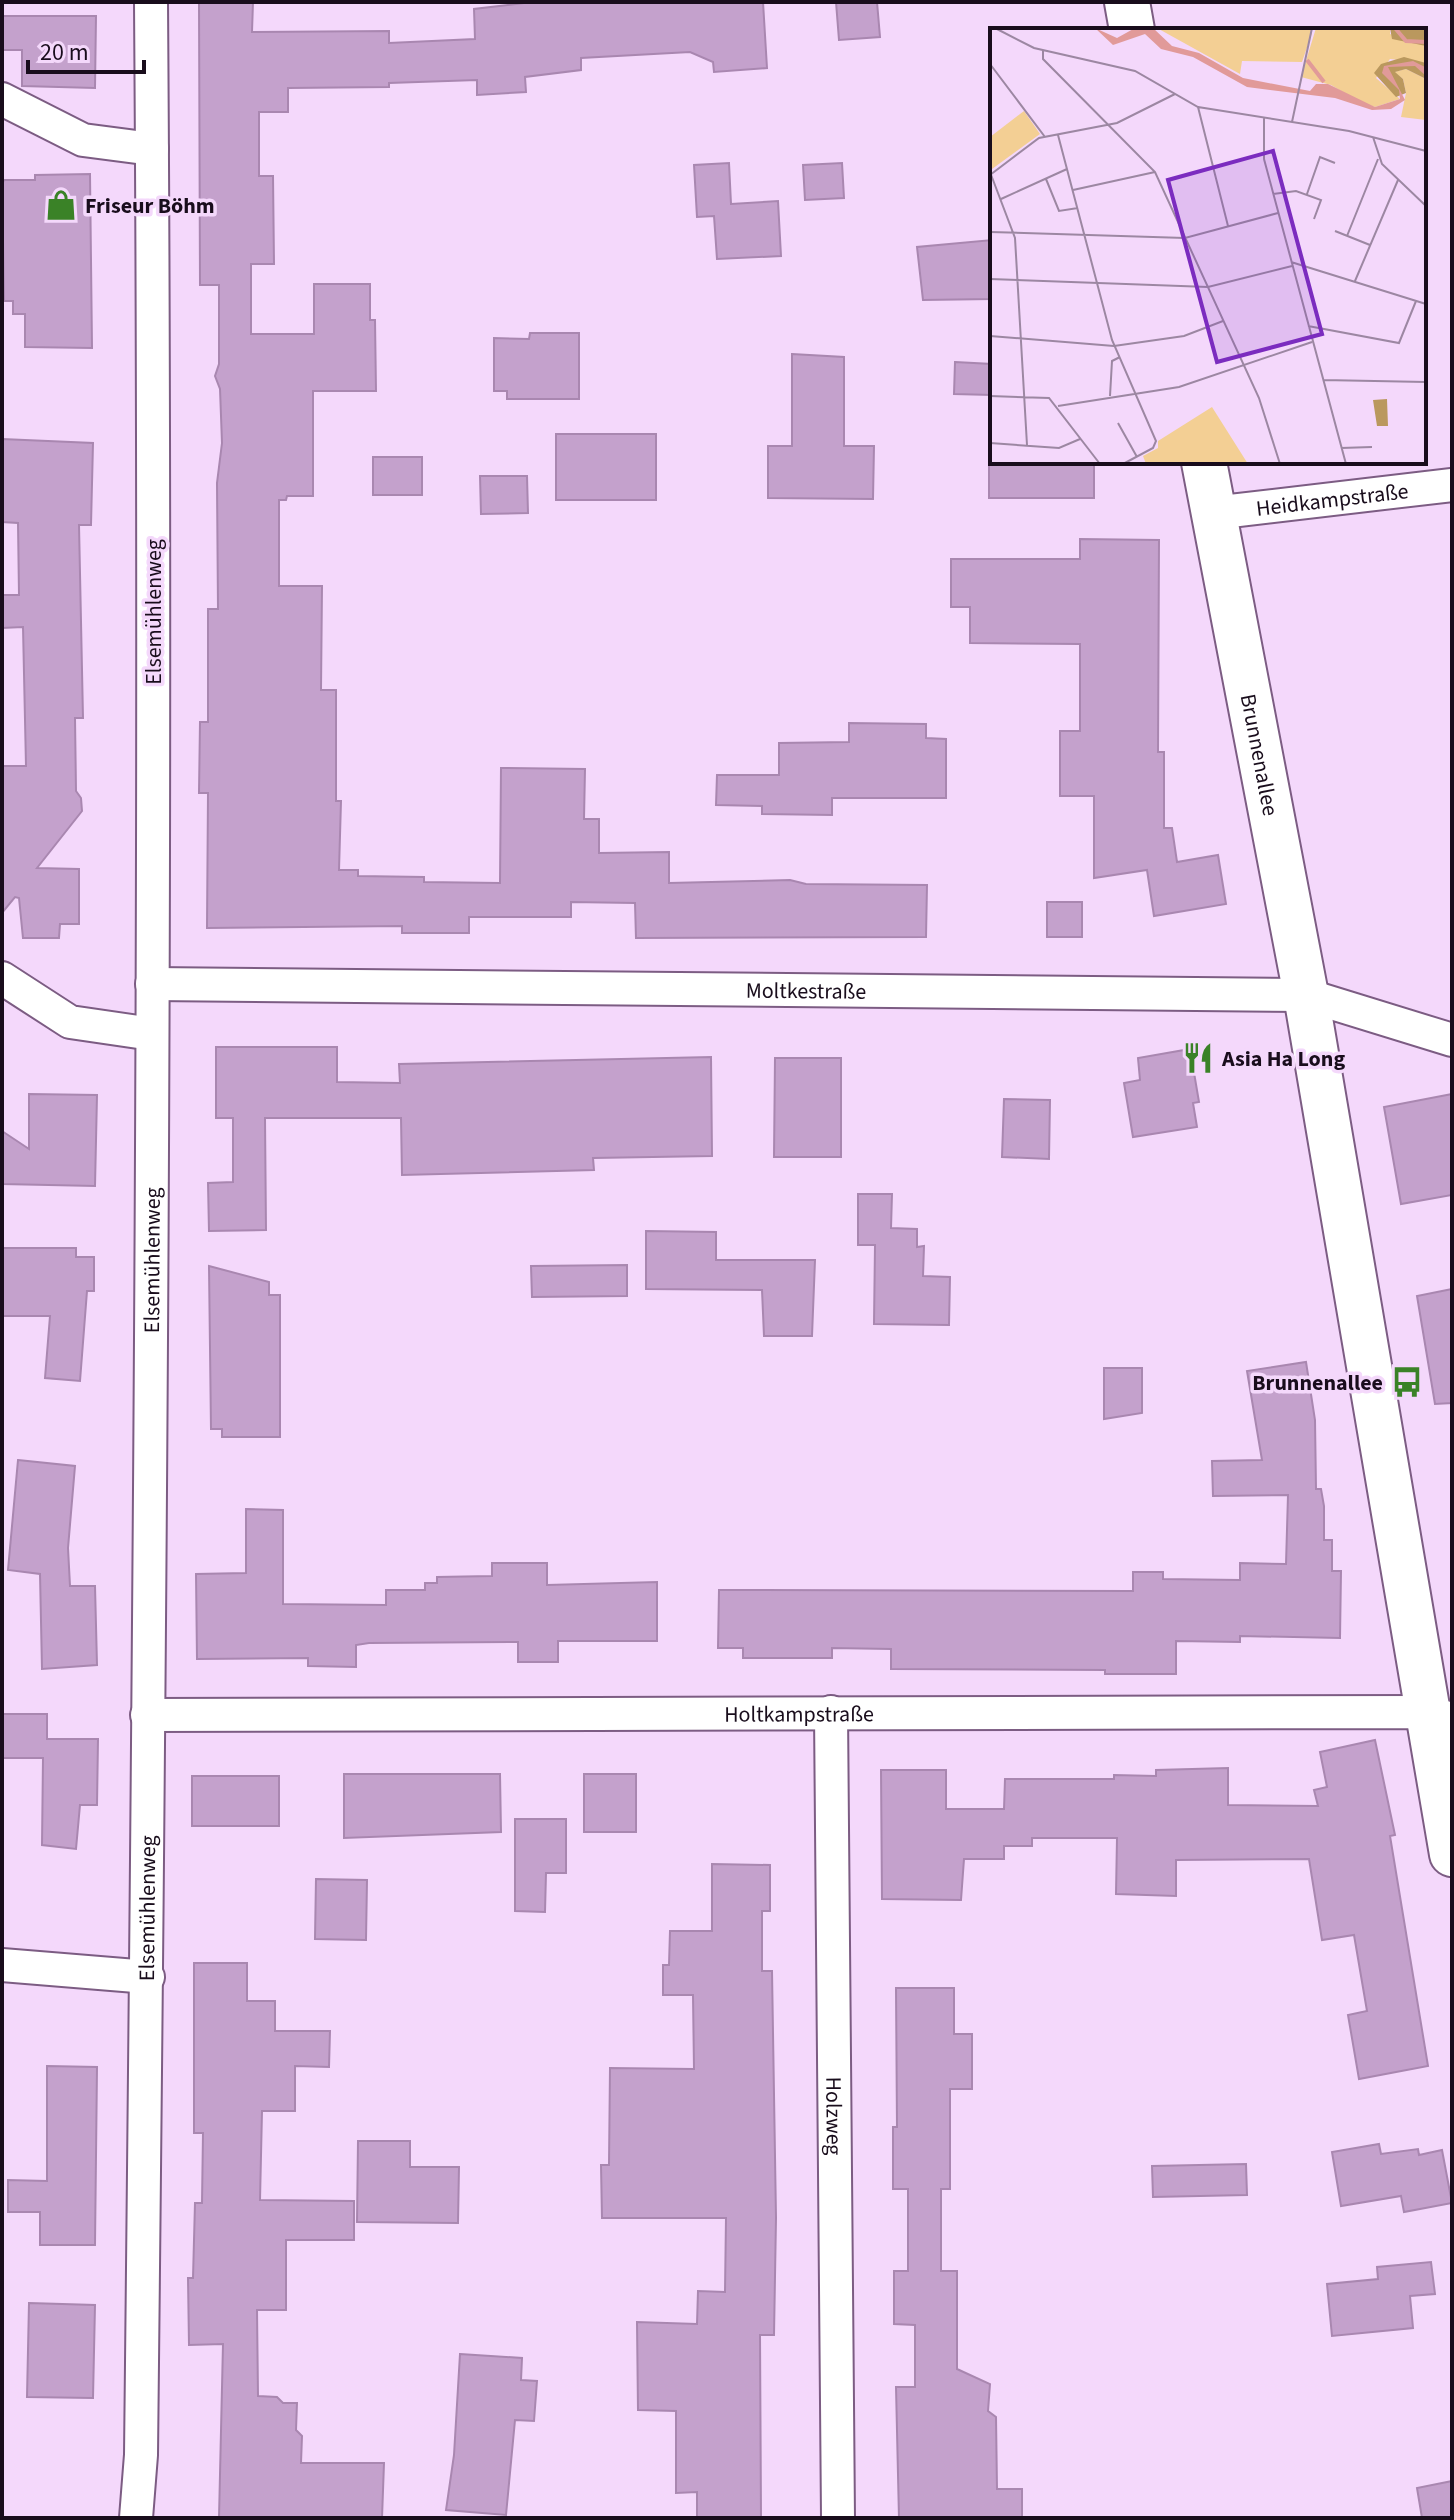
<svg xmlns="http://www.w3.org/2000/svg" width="1454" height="2520" font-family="'Source Sans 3',sans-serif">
  <rect width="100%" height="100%" fill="#f4d8fb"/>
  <g fill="#c4a1cc" stroke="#a987b0" stroke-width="2">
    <polygon points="199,2 253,2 252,32 389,31 389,43 475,39 474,9 532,2 763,2 767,68 714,72 713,62 690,52 581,58 581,70 525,77 526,92 477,95 477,80 389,83 389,87 288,88 288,112 259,112 259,176 273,176 274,264 251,264 251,334 314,334 314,284 370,284 370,320 375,320 376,391 313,391 313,496 287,496 286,500 279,500 279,586 322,586 321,690 336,690 336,801 341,801 339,870 358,870 358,876 424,877 424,882 500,883 501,768 585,769 584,819 599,819 599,853 669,852 669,883 790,880 806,884 927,885 926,937 636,938 635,903 571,902 571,917 469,917 469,933 402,933 402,926 207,928 208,793 199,793 200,722 208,722 208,609 218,609 217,483 222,443 220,389 215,376 219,364 219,285 200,285"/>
    <polygon points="836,2 877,2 880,37 839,40"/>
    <polygon points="2,16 96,16 95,88 22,86 22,50 2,50"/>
    <polygon points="729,163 731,204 778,201 781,256 717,259 714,216 697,217 694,165"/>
    <polygon points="842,163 844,198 805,200 803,165"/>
    <polygon points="90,174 92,348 25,347 25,314 13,314 13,301 4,301 2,184 4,180 35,180 35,175"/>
    <polygon points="992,240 992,299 923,300 917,247"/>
    <polygon points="530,333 579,333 579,399 507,399 507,391 494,391 494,338 529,339"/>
    <polygon points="792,354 844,357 844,446 874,446 873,499 768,498 768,446 792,446"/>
    <polygon points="955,362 992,364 992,395 954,394"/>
    <rect x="556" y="434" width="100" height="66"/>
    <polygon points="2,439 93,443 91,525 79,525 83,718 75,718 76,791 81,798 82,811 37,868 79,869 79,924 60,924 59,938 23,938 19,898 15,897 2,913 2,766 26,766 23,627 2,628 2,595 19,595 18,523 2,522"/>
    <rect x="373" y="457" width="49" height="38"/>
    <rect x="989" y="462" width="105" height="36"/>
    <polygon points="480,476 527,476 528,513 481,514"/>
    <polygon points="1080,539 1159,540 1158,752 1164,752 1164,828 1172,828 1177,862 1218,855 1226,904 1154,916 1147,870 1094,878 1094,796 1060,796 1060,731 1080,731 1080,644 970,643 970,607 951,607 951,559 1080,559"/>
    <polygon points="849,723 926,724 926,738 946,739 946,798 832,798 832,815 762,814 762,806 716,805 717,775 779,775 779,743 849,742"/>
    <rect x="1047" y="902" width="35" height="35"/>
    <polygon points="216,1047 337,1047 337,1082 400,1083 399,1064 711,1057 712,1156 593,1158 594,1170 402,1175 401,1118 265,1118 266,1230 209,1231 208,1183 233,1182 233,1118 216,1118"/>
    <polygon points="1190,1049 1199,1102 1193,1103 1197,1127 1133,1137 1124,1083 1140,1080 1138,1058"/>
    <polygon points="775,1058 841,1058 841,1157 774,1157"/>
    <polygon points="29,1094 97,1095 95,1186 2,1184 2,1131 29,1149"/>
    <polygon points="1452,1094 1452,1195 1401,1204 1384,1107"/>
    <polygon points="1004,1099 1050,1100 1049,1159 1002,1157"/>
    <polygon points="858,1194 892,1194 891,1228 917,1229 917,1247 924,1246 923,1276 950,1277 949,1325 874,1324 875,1245 858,1245"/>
    <polygon points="646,1231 716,1232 716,1260 815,1260 812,1336 764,1336 762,1290 646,1289"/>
    <polygon points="2,1248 76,1248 76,1257 94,1257 94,1291 87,1291 80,1381 45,1378 50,1316 2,1316"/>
    <polygon points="627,1265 627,1296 532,1297 531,1266"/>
    <polygon points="209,1266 269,1282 269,1295 280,1295 280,1437 222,1437 222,1429 211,1429"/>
    <polygon points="1452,1289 1452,1403 1435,1404 1417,1296"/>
    <polygon points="1306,1362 1315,1420 1316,1489 1321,1489 1324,1506 1324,1540 1332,1540 1332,1571 1341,1571 1340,1638 1240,1636 1240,1642 1176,1641 1176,1674 1105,1674 1105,1670 891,1669 891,1649 832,1648 832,1658 743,1658 743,1648 718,1648 719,1590 1133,1591 1133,1572 1163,1572 1163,1579 1240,1580 1240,1563 1286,1564 1288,1495 1213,1496 1212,1461 1262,1460 1247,1371"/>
    <polygon points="1104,1368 1142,1368 1142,1413 1104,1419"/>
    <polygon points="18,1460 75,1466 68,1548 70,1586 95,1586 97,1665 42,1669 40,1574 8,1570"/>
    <polygon points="246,1509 283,1510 283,1604 386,1605 386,1590 425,1590 425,1583 437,1583 437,1577 492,1576 492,1563 547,1563 547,1585 657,1582 657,1641 558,1641 558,1662 518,1662 518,1642 369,1643 356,1645 356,1667 308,1666 308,1658 197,1659 196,1574 246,1573"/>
    <polygon points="2,1714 47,1714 47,1739 98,1739 97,1805 80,1805 76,1849 42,1845 43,1758 2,1758"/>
    <polygon points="1375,1740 1395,1835 1390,1836 1428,2066 1359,2079 1348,2015 1367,2011 1354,1935 1322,1940 1309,1859 1176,1860 1176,1896 1116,1894 1117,1838 1032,1838 1032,1846 1004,1846 1004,1859 964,1859 961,1900 882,1899 881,1770 946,1770 946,1809 1004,1809 1005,1779 1114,1779 1114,1775 1156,1776 1156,1770 1228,1768 1228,1805 1318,1806 1314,1790 1327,1787 1320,1752"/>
    <polygon points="344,1774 500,1774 501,1832 344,1838"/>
    <rect x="584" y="1774" width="52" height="58"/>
    <rect x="192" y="1776" width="87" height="50"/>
    <polygon points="515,1819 566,1819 566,1873 546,1873 545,1912 515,1911"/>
    <polygon points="712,1864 770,1865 770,1911 762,1911 762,1971 772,1971 776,2218 774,2335 760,2335 761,2518 697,2518 697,2492 676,2493 676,2411 638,2410 637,2322 697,2324 698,2291 725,2292 726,2218 602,2218 601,2165 609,2165 610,2068 694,2069 693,1995 663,1995 663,1965 669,1965 670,1931 712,1931"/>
    <polygon points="316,1879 367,1880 366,1940 315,1939"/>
    <polygon points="194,1963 247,1963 247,2001 275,2001 275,2031 330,2031 329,2067 295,2066 295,2111 262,2111 260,2200 354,2201 354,2240 286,2240 286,2310 257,2310 258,2396 277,2397 283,2403 297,2403 296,2430 302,2436 301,2463 384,2463 382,2518 219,2518 223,2344 189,2345 188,2278 193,2278 195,2203 202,2203 203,2133 194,2133"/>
    <polygon points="896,1988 954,1988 954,2034 972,2034 972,2089 950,2089 950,2189 941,2189 941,2271 957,2271 957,2369 990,2384 988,2411 996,2417 997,2489 1022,2489 1022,2518 899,2518 896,2387 915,2387 915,2325 894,2324 894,2271 908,2271 908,2189 893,2189 893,2127 897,2127"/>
    <polygon points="47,2066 97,2067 95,2245 40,2245 40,2212 8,2212 8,2180 47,2181"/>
    <polygon points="358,2141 410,2141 410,2167 459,2167 458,2223 357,2222"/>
    <polygon points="1379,2144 1381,2154 1418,2149 1419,2155 1442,2150 1452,2203 1404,2212 1401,2196 1341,2206 1332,2152"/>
    <polygon points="1246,2164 1247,2195 1153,2197 1152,2166"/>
    <polygon points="1431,2262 1435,2294 1410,2296 1413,2328 1332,2336 1327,2284 1378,2279 1377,2267"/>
    <polygon points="29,2303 95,2305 93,2398 27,2397"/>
    <polygon points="460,2354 522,2358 521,2380 537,2381 534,2421 515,2420 506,2515 446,2510 454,2455"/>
    <polygon points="1452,2481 1452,2518 1422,2518 1417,2488"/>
  </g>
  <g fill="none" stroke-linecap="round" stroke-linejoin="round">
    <defs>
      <g id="street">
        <polyline points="2,99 83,140 152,149"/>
        <path id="s1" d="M1213 513 1452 485"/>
        <polyline points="2,978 70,1022 152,1034"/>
        <path id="s2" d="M152 984 1306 995 1452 1040"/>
        <path id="s3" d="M831 1712 838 2518"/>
        <path id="s4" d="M147 1715 1428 1712 1452 1719"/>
        <polyline points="2,1965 148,1977"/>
        <path id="s5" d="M136 2518 141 2455C150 1637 157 819 151 2"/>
      </g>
      <g id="secondary">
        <polyline points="1127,2 1132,30"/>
        <path id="s6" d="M1204 462 1306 995 1452 1854"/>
      </g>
    </defs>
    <use href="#street" stroke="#7c5c83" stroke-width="36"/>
    <use href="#secondary" stroke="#7c5c83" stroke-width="48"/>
    <use href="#street" stroke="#fff" stroke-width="32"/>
    <use href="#secondary" stroke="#fff" stroke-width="44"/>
  </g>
  <defs>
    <symbol id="shop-bare" viewBox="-9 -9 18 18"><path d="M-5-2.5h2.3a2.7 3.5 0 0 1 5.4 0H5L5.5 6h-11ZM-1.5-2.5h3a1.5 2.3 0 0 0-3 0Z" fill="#3a8227" stroke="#f4d8fb" stroke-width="2.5" paint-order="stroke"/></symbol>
    <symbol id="restaurant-bare" viewBox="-9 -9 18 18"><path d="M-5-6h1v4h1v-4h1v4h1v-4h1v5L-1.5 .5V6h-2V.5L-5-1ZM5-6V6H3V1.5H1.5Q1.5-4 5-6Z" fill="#3a8227" stroke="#f4d8fb" stroke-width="2.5" paint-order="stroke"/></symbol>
    <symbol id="bus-bare" viewBox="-9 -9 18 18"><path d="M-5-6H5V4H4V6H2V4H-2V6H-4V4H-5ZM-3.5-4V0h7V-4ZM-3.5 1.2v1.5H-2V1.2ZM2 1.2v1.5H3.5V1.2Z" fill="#3a8227" stroke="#f4d8fb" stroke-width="2.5" paint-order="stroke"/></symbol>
  </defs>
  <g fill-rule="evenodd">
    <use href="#shop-bare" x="39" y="183" width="44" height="44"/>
    <use href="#restaurant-bare" x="1176" y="1036" width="44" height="44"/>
    <use href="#bus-bare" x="1385" y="1360" width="44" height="44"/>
  </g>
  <g text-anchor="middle" stroke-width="7" stroke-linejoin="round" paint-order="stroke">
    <g font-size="22" font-weight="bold" fill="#190d1c" stroke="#f4d8fb" text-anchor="start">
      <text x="85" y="213">Friseur Böhm</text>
      <text x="1222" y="1066">Asia Ha Long</text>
      <text x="1383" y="1390" text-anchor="end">Brunnenallee</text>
    </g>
    <g font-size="22" fill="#190d1c" stroke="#f4d8fb">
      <text dy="8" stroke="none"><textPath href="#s1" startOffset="120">Heidkampstraße</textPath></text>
      <text transform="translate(153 612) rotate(-90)" y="8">Elsemühlenweg</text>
      <text dy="8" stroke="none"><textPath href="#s6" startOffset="298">Brunnenallee</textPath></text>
      <text dy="8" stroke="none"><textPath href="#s2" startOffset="654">Moltkestraße</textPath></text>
      <text dy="8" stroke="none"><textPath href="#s5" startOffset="1258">Elsemühlenweg</textPath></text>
      <text dy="8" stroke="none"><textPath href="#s4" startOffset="652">Holtkampstraße</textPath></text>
      <text dy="8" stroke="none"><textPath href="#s5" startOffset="610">Elsemühlenweg</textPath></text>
      <text dy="8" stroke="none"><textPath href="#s3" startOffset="404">Holzweg</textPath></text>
    </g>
  </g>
  <g transform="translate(990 28)">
    <rect width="436" height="436" fill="#f4d8fb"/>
    <path d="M167 0H321L322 5 312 34 252 33 250 46ZM326 0H400V6L436 18V35L400 31 386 50 410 71 385 79 370 74 341 57 311 49ZM416 41 436 51V92L411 89 416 65 413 51 404 44ZM34 83 50 106 2 141 0 109ZM222 379 258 436H156L153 428 168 420V413Z" fill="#f3cf94"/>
    <path d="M400 0 436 1V18L402 11ZM414 29 436 35V51L416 41 405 44 413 51 416 65 406 69 384 45 391 36ZM397 371 398 398H387L383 372Z" fill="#ba985e"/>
    <path d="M105 0 127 10 145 0H163L182 18 209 25 253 50 320 63 326 56H338L385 79 410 71 409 62 392 45 394 38 423 33 435 39 436 48 425 38 398 39 415 72 401 81 382 82 345 70 257 59 203 29 171 21 155 6 123 17Z" fill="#e19a99"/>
    <path fill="none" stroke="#e19a99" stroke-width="4" d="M405 0 416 13 436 14M317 32 334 54"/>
    <path fill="none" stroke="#9c87a2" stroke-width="2" d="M5 0 44 20 145 43 208 79 359 103 436 123M53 22V31L165 144 269 370 290 436M0 36 55 109M208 79 238 198M274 90V131L356 436M302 94 322 0M68 107 122 312 166 413 163 420 133 436M383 109 392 136 436 178M0 144 25 210 37 417M0 147 49 110 127 95 185 66M56 151 69 183 88 180M83 162 165 144M283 166 306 163 331 172 324 191M317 166 330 129 345 135M11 171 77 141M345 203 380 217M0 204 195 210 288 185M357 208 388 131M301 234 436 276M0 251 218 259 302 238M365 253 408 152M318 298 409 315 426 273M0 308 124 318 194 308 233 293M333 352 436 354M0 368 59 370 110 436M120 368 122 333 130 329M68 378 189 359 322 314M128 395 147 429M0 415 69 420 90 411M351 420 382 419"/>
    <path fill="#7b2cbf" fill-opacity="0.15" stroke="#7b2cbf" stroke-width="4" d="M283 123 332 306 227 334 178 152Z"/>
    <rect width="436" height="436" fill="none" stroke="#190d1c" stroke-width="4"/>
  </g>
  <rect width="1454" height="2520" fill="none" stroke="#190d1c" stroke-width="8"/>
  <path d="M28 60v12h116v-12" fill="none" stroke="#190d1c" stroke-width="4"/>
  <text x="40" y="60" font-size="24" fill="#190d1c" stroke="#f4d8fb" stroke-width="6" paint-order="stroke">20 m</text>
</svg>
